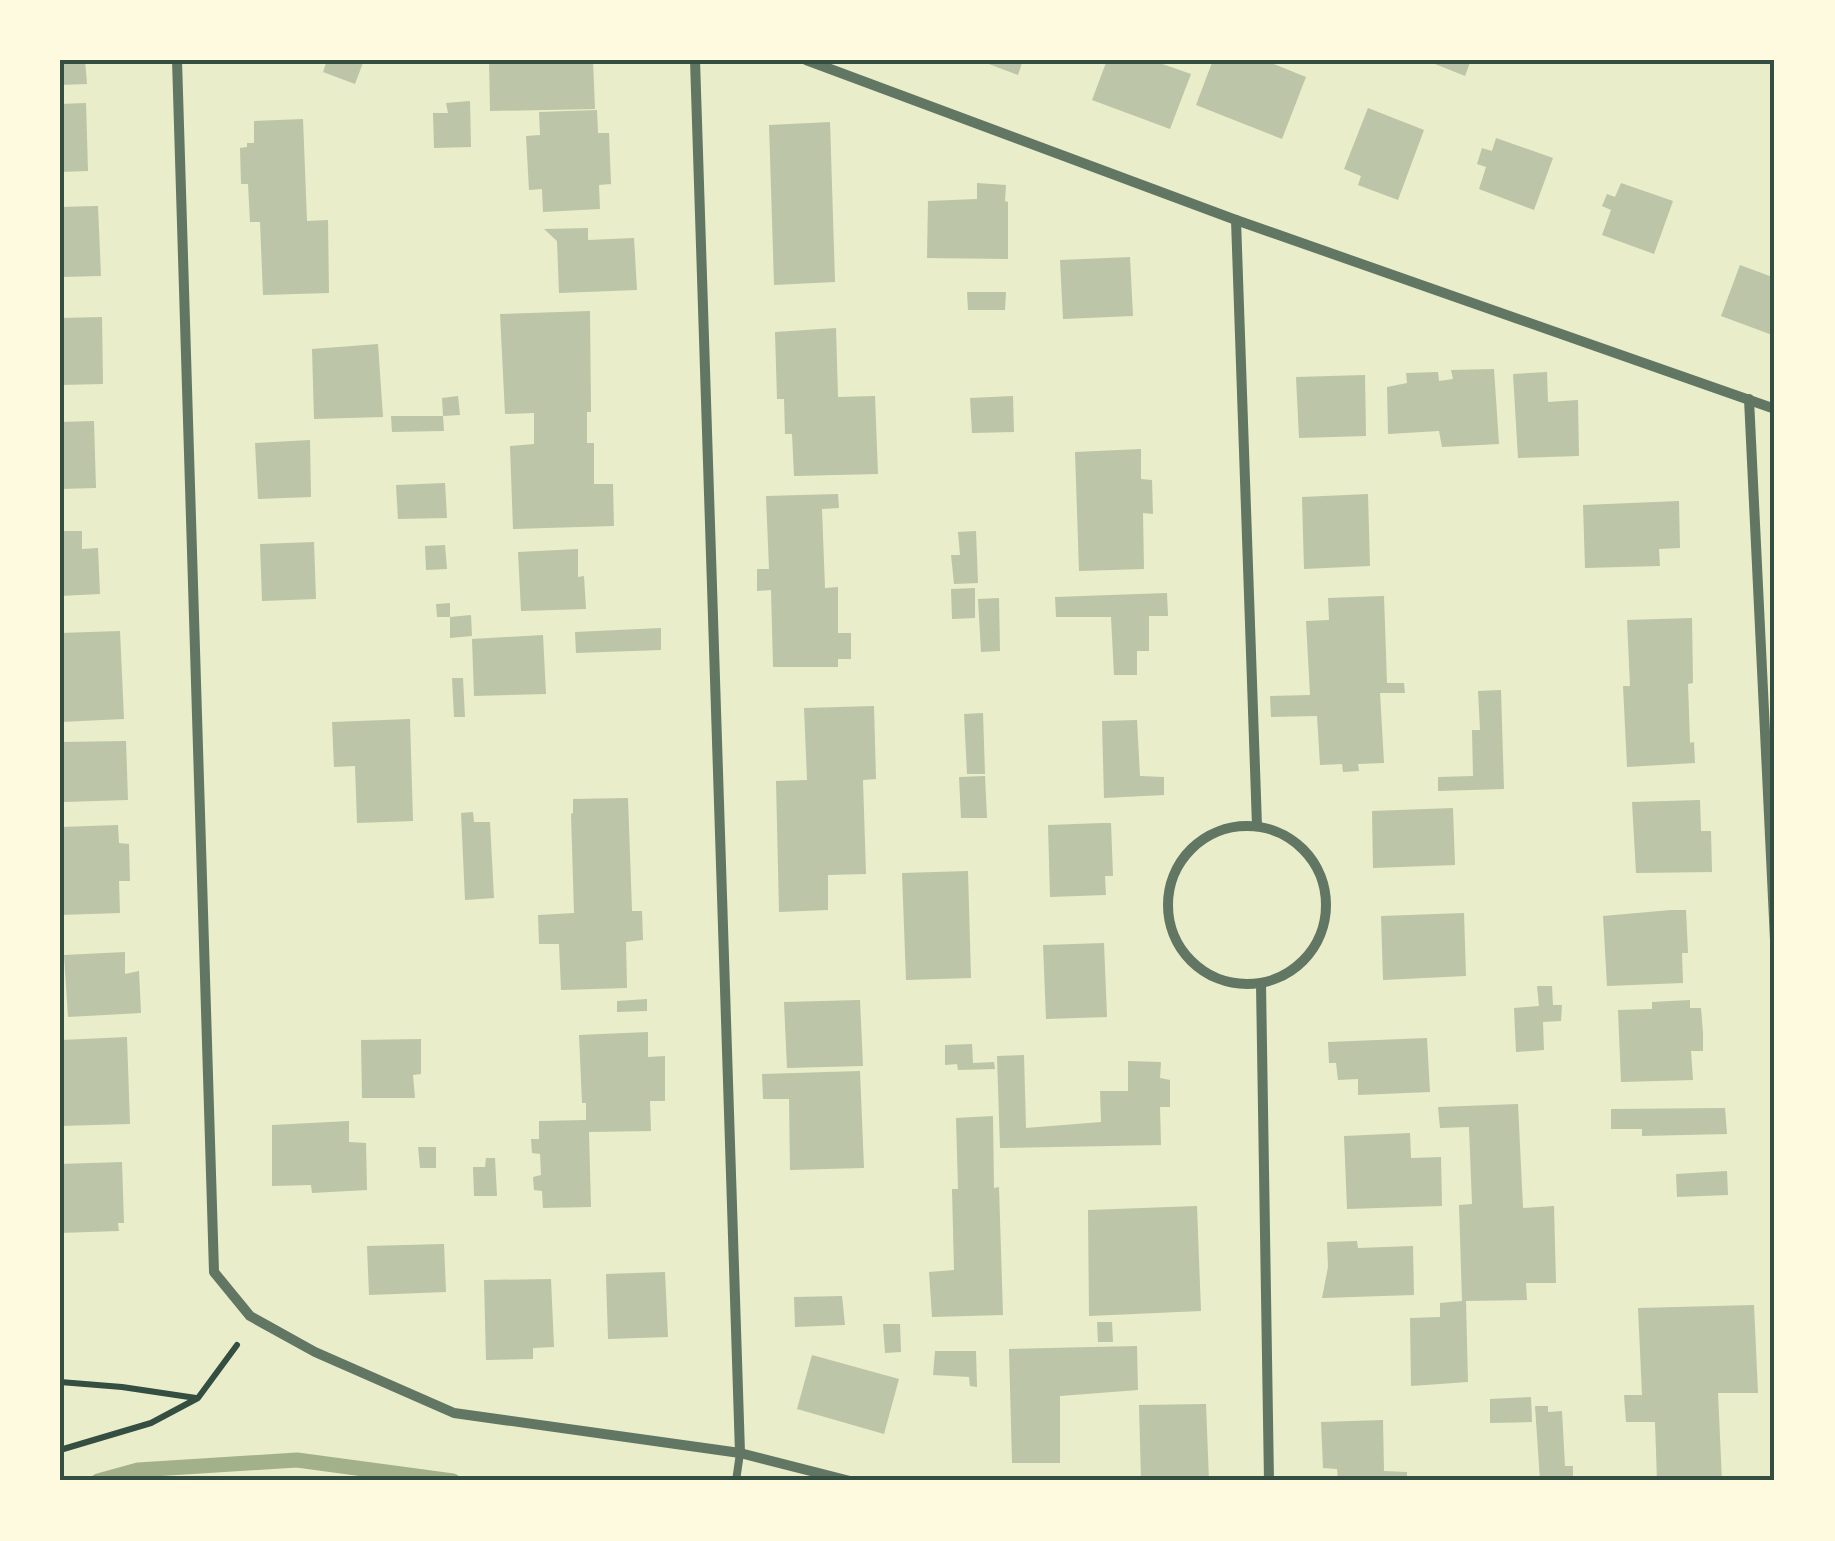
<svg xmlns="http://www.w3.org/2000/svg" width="1835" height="1541" font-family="Barlow,sans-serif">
  <rect width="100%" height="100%" fill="#e9edc9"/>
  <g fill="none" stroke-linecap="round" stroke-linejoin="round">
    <polyline stroke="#a3b18a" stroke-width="15" points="98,1481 138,1470 297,1460 453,1481"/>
  </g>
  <g fill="#bcc5a7">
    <polygon points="60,60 85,60 87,84 60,85"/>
    <polygon points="327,60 364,60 355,84 323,72"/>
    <polygon points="489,60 593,60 595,109 490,111"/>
    <polygon points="978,60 1023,60 1018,75"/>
    <polygon points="1107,60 1151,60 1191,74 1170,129 1092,100"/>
    <polygon points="1213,60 1264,60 1306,77 1282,139 1196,105"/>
    <polygon points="1425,60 1471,60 1465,76"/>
    <polygon points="470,101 471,147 434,148 433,113 448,113 446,103"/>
    <polygon points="86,103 88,171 60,172 60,104"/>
    <polygon points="1368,108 1424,130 1398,200 1358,185 1361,176 1344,169"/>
    <polygon points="597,110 598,133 609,133 611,184 599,185 600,209 543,212 542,189 529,190 526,136 540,135 539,112"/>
    <polygon points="303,119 307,221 328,220 329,293 263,295 260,222 250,222 248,184 241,184 240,148 247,147 247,143 254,143 254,121"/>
    <polygon points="830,122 835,282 774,285 769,125"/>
    <polygon points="1496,138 1553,158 1534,210 1479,189 1486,167 1477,164 1482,148 1492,151"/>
    <polygon points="977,183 1006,185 1005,201 1008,202 1008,259 927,258 928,201 977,199"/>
    <polygon points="1621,183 1673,201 1654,254 1602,235 1611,210 1602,206 1607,194 1615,197"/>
    <polygon points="98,206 101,276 60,277 60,207"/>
    <polygon points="588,228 588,240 634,238 637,290 559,293 557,241 544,229"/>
    <polygon points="1130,257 1133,316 1063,319 1060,260"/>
    <polygon points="1740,265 1775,278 1775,336 1721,316"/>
    <polygon points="967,292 1006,292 1005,310 968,310"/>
    <polygon points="590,311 591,412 587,412 587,443 594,443 594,484 613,484 614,526 513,529 510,446 534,444 534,413 505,414 500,314"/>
    <polygon points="102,317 103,384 60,385 60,318"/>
    <polygon points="836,328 838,397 875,396 878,474 794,476 792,434 785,434 784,399 777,399 775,332"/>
    <polygon points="378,344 383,417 314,419 312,349"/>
    <polygon points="1494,369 1499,444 1442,447 1439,431 1388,434 1387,387 1407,383 1406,373 1438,372 1439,381 1453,379 1451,370"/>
    <polygon points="1547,372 1548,402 1578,400 1579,456 1518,458 1513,374"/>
    <polygon points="1365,375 1366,436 1299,438 1296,377"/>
    <polygon points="458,396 460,415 443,416 442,398"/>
    <polygon points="1013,396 1014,432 972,433 970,398"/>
    <polygon points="391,416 443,416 444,431 392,432"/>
    <polygon points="94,421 96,488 60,489 60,422"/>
    <polygon points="310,440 311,497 258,499 255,443"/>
    <polygon points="1141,449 1141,479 1152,480 1153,514 1143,513 1144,569 1079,571 1075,452"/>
    <polygon points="445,483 447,518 398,519 396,485"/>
    <polygon points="838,494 839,508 822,509 825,588 838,587 838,633 851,633 851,659 838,659 838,667 773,667 771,590 757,591 757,569 769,569 766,496"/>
    <polygon points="1368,494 1370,566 1304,569 1302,497"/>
    <polygon points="1679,501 1680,548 1659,549 1660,566 1585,568 1583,505"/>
    <polygon points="60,531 82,531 82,549 98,548 100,594 60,596"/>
    <polygon points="976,531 978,583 954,584 951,555 960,555 958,532"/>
    <polygon points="314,542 316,599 262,601 260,544"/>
    <polygon points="445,545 447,569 426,570 425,546"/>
    <polygon points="578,549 578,577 584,576 586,609 521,611 518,552"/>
    <polygon points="975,588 975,618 952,619 951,589"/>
    <polygon points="1167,593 1168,616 1149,616 1149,651 1137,651 1137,675 1114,675 1111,617 1056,617 1055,597"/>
    <polygon points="1384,596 1387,683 1404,683 1405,693 1380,693 1384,763 1358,764 1359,771 1343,772 1342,764 1320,765 1317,716 1271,717 1270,696 1310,695 1306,621 1329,620 1328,598"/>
    <polygon points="999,598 1000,651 981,652 978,599"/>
    <polygon points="450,603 450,617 471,615 472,636 450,638 450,617 437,617 436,604"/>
    <polygon points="1692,618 1693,683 1688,684 1690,743 1694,742 1695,763 1627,767 1623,686 1630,686 1627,620"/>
    <polygon points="661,628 661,650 576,653 575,632"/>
    <polygon points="120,631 124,719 60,722 60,633"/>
    <polygon points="543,635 546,694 474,696 472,639"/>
    <polygon points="452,678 463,678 465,717 454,717"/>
    <polygon points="1501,690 1504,789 1438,791 1438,777 1473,776 1472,730 1480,730 1478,691"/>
    <polygon points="874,706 876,779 863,780 866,874 828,875 828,910 779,912 776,781 807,780 804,708"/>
    <polygon points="983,713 985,774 967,774 964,714"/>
    <polygon points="410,719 413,821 357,823 355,766 334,767 332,722"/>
    <polygon points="1137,720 1140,776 1164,777 1164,795 1104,798 1102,721"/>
    <polygon points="126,741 128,800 64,802 61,742"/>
    <polygon points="985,776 987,818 961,818 959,777"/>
    <polygon points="628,798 632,911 642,911 643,940 626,942 627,988 561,990 559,944 539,944 538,915 574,913 571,814 573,813 573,799"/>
    <polygon points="1700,800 1701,831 1711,831 1712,872 1636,873 1632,802"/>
    <polygon points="1453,808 1455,865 1373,868 1372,811"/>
    <polygon points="473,812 474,822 490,822 494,898 465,900 461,813"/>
    <polygon points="1103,823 1111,823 1113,876 1105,876 1106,895 1050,897 1048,825"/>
    <polygon points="118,825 119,843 129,844 130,881 119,881 120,913 60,915 60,827"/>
    <polygon points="968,871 971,978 906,980 902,873"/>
    <polygon points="1671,910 1686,910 1688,953 1682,953 1683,983 1607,986 1603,916"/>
    <polygon points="1464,913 1466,976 1383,980 1381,916"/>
    <polygon points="1104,943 1107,1017 1046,1019 1043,945"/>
    <polygon points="125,952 125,974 139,971 141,1013 68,1017 64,955"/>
    <polygon points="1537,986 1552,986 1553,1005 1562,1005 1561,1021 1543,1022 1544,1050 1516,1052 1514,1008 1539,1006"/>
    <polygon points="647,999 647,1011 617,1012 617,1001"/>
    <polygon points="860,1000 863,1066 787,1068 784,1002"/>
    <polygon points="1690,1000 1690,1008 1701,1008 1703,1033 1703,1051 1691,1051 1693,1080 1621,1082 1618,1010 1652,1009 1652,1002"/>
    <polygon points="648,1032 648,1057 665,1056 665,1101 650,1101 651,1131 589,1132 591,1207 543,1208 542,1191 534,1190 533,1177 541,1175 540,1154 532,1153 531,1139 539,1139 539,1121 586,1120 586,1103 582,1103 579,1035"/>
    <polygon points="127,1037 130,1124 60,1126 61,1040"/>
    <polygon points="1427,1038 1430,1092 1358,1095 1358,1079 1338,1080 1336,1063 1329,1063 1328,1042"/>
    <polygon points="421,1039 421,1074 413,1075 415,1098 362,1098 361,1040"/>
    <polygon points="972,1044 973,1063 994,1062 995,1069 958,1070 957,1064 945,1065 945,1045"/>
    <polygon points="1024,1055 1026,1128 1101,1122 1100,1091 1128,1091 1128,1061 1161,1062 1160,1078 1170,1080 1170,1107 1160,1107 1161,1145 1000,1148 997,1056"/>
    <polygon points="860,1071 864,1168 790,1170 789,1099 763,1099 762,1074"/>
    <polygon points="1518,1104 1523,1208 1554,1206 1556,1283 1526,1283 1527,1300 1466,1301 1468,1382 1411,1386 1410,1318 1440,1317 1440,1303 1462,1301 1459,1205 1472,1204 1469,1127 1440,1128 1438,1107"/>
    <polygon points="1725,1108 1727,1134 1642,1136 1642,1129 1611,1129 1611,1109"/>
    <polygon points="993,1116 994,1188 999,1187 1003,1315 932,1317 929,1272 954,1270 952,1189 958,1189 956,1118"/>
    <polygon points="349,1121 349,1142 366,1143 367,1190 312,1193 311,1185 272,1186 272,1125"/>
    <polygon points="1410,1133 1411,1158 1441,1157 1442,1206 1347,1209 1344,1136"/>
    <polygon points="418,1147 436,1147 436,1168 420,1168"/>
    <polygon points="486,1158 495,1158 497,1196 474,1196 473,1167 485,1167"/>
    <polygon points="122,1162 124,1223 118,1223 119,1231 60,1233 60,1164"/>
    <polygon points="1727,1171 1728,1195 1677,1197 1676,1174"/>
    <polygon points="1197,1206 1201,1311 1089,1316 1088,1210"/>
    <polygon points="1357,1241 1358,1248 1413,1246 1414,1295 1322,1298 1328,1267 1327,1242"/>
    <polygon points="444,1244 446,1292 369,1295 367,1246"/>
    <polygon points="665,1272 668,1337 608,1339 606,1274"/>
    <polygon points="551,1279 554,1347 533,1348 533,1359 486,1360 484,1280"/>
    <polygon points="842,1296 845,1325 795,1327 794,1297"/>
    <polygon points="1754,1305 1758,1393 1718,1393 1722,1481 1657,1481 1655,1422 1626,1422 1624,1395 1642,1395 1638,1308"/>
    <polygon points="1097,1322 1112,1322 1113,1342 1098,1342"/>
    <polygon points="883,1324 900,1324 901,1352 885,1353"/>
    <polygon points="1137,1346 1138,1390 1060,1396 1060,1463 1012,1463 1009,1349"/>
    <polygon points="935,1351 976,1351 977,1387 970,1386 969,1377 933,1375"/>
    <polygon points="812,1355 899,1379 884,1434 797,1409"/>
    <polygon points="1531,1397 1532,1422 1490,1423 1490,1399"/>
    <polygon points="1206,1404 1209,1481 1141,1481 1139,1405"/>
    <polygon points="1535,1406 1548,1406 1548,1412 1562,1411 1565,1466 1573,1466 1573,1481 1540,1481"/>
    <polygon points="1383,1420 1384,1471 1407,1472 1407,1481 1338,1481 1337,1469 1323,1468 1321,1422"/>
  </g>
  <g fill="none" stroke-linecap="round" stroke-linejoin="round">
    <g stroke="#344e41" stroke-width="6">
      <polyline points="60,1382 122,1387 196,1398"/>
      <polyline points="60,1450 151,1423 198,1398 237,1345"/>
    </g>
    <polyline stroke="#617663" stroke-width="8" points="736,1481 740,1453"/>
    <g stroke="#617663" stroke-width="10">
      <polyline points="177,60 214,1272 250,1316 315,1352 454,1413 740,1453 850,1481"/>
      <polyline points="695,60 740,1453"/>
      <polyline points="806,60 1236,220 1775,409"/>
      <polyline points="1236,220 1257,826"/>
      <polyline points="1749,399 1775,940"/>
      <circle cx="1247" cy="905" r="79"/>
      <polyline points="1261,984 1269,1481"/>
    </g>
  </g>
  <rect width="1835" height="1541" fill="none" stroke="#fefae0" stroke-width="125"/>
  <rect x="62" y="62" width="1710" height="1416" fill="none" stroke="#344e41" stroke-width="4"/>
</svg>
